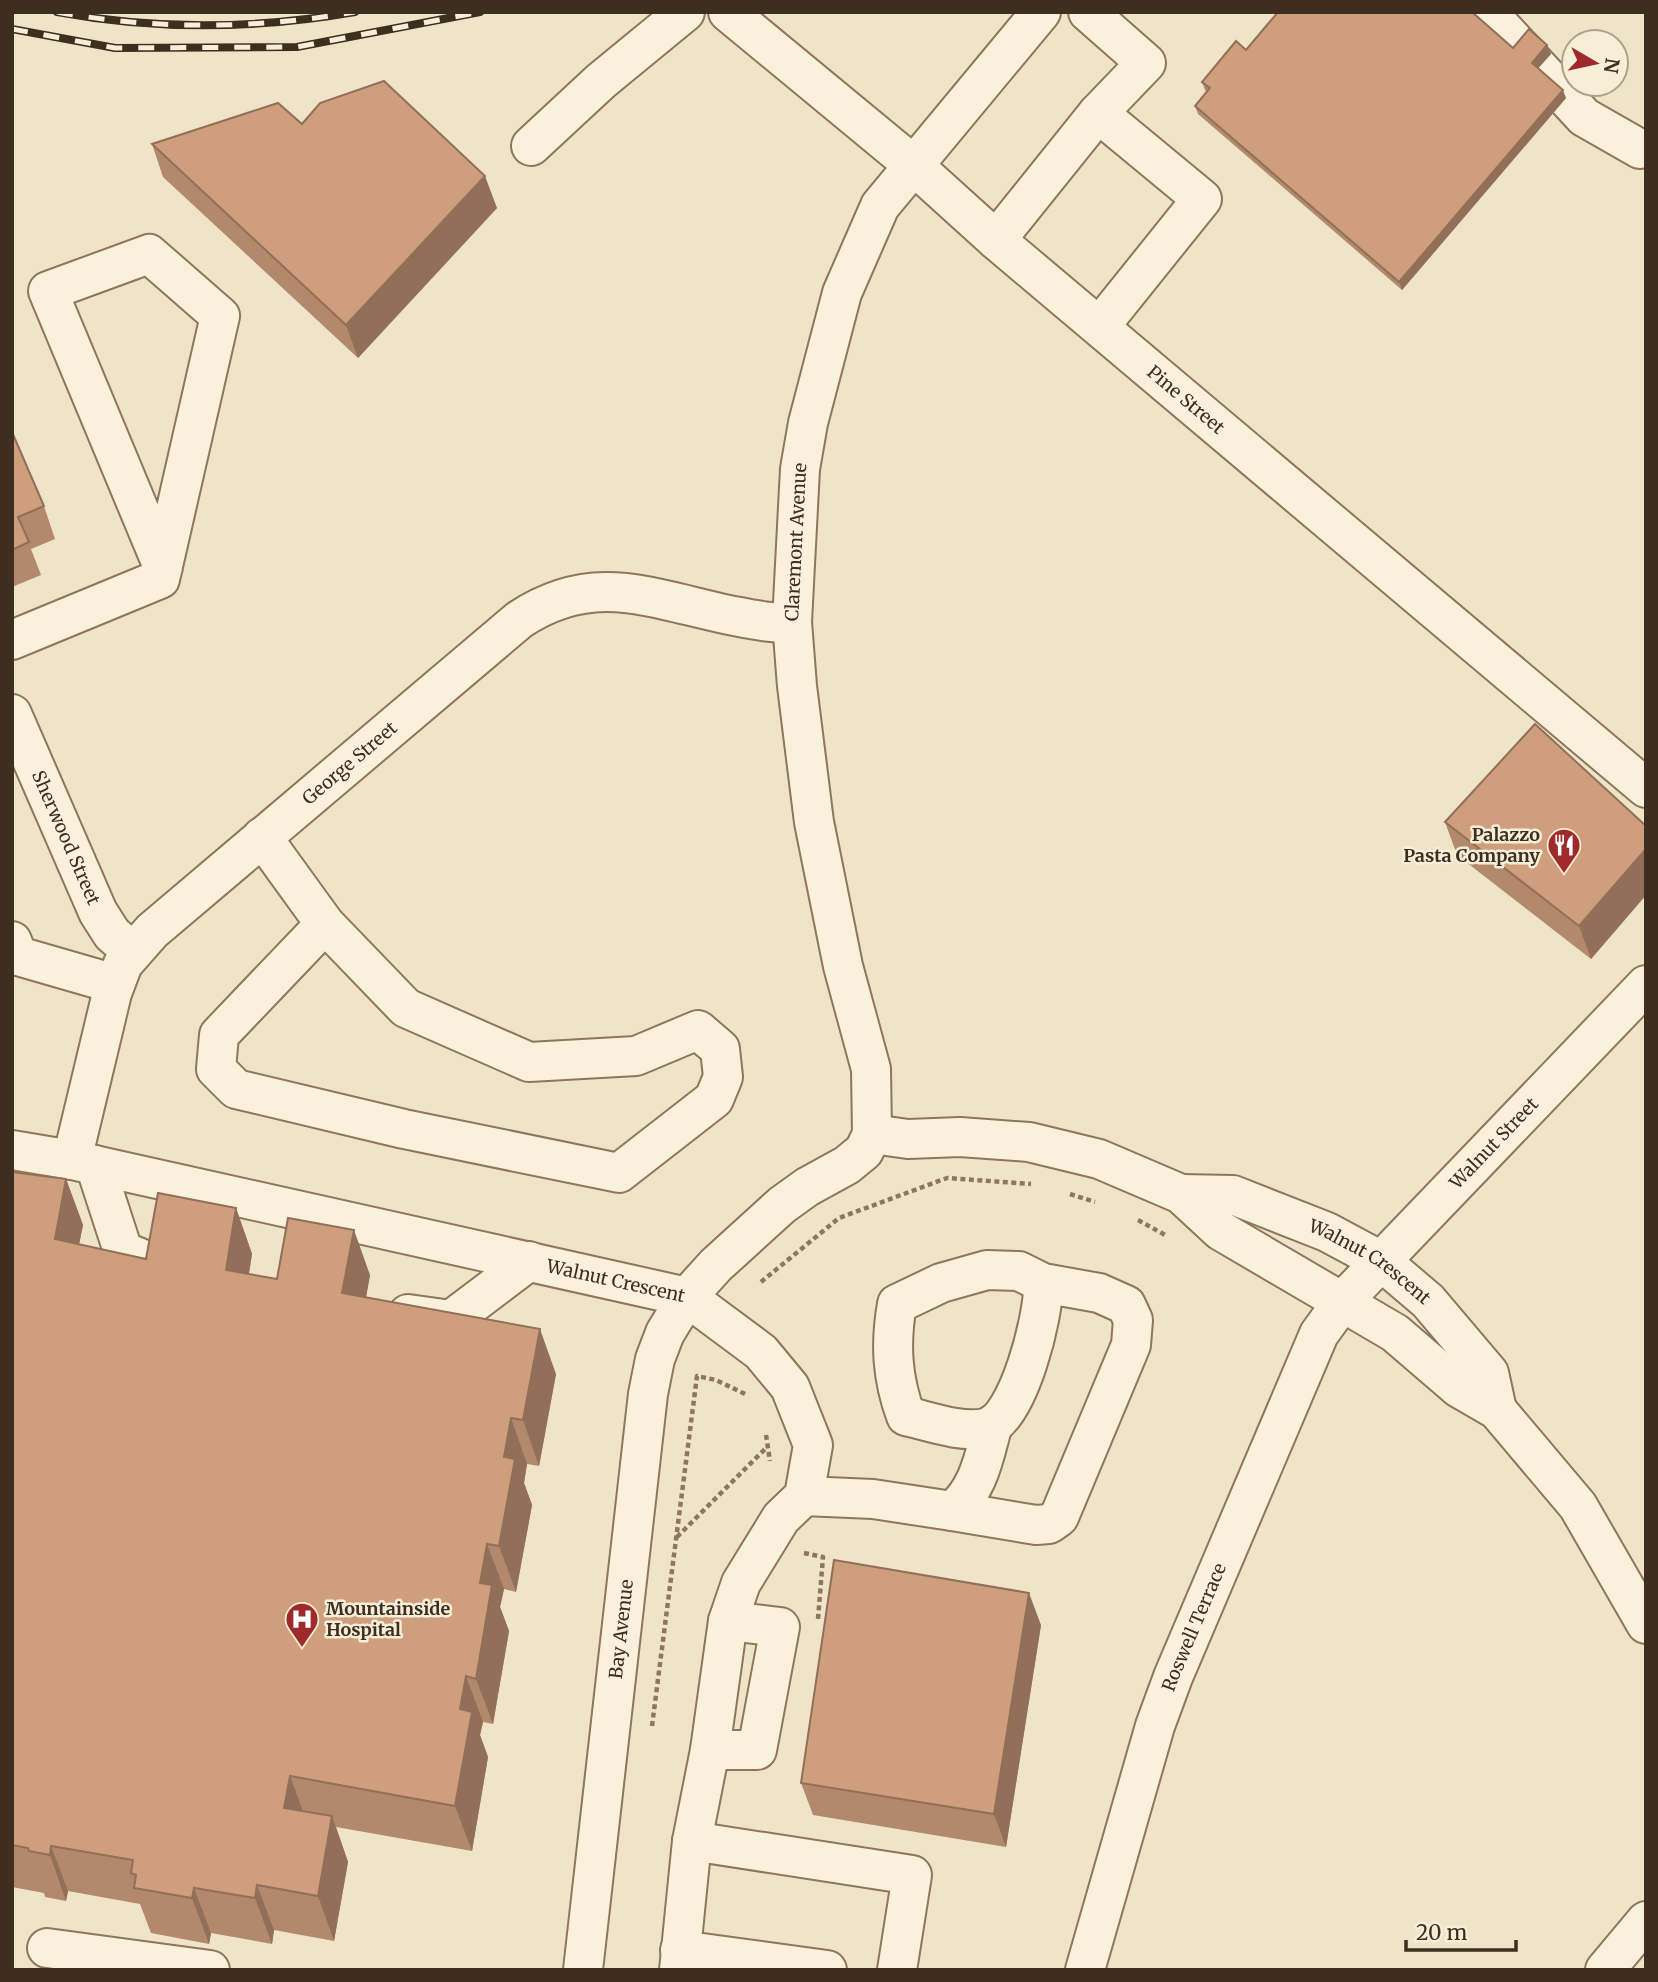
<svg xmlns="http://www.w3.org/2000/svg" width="1658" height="1982" font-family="Merriweather,serif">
  <rect width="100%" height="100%" fill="#f0e4c8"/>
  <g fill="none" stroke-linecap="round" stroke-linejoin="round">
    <defs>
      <g id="minor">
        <path id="s1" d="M728 12 912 164 996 240 1646 788"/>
        <polyline points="1495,12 1494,19 1584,117 1640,149"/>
        <polyline points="1098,113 1202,199 1100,326"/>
        <polyline points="531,146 601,81 685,12"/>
        <polyline points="996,240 1098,113 1146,63 1088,12"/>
        <polyline points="12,640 160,579 220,316 149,254 48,291 163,567"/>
        <path id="s2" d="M12 714 98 912 112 934 133 952"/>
        <polyline points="262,837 325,924 406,1008 529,1062 636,1056 698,1030 720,1049 723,1077 714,1099 619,1173 404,1129 236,1089 216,1069 219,1035 325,924"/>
        <polyline points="12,941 18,956 115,984"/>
        <polyline points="872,1134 908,1139 960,1137 1029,1142 1099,1159 1181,1194 1221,1231 1395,1333 1459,1388 1497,1410 1578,1506 1646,1624"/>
        <path id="s3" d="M12 1150 72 1160 687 1297 761 1352 790 1387 813 1445 804 1496 781 1518 741 1583 728 1621 710 1750 692 1841 679 1970"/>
        <path id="s4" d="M72 1160 112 993 123 964 152 931 519 620C593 571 649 598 729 615 750 619 770 624 792 622"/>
        <polyline points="95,1165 123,1251 169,1270"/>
        <path id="s5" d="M1181 1194 1233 1195 1327 1232 1381 1261 1428 1301 1489 1373 1497 1410"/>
        <polyline points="408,1314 451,1320 529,1261"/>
        <path d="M804 1496 873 1499 952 1511C979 1490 984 1456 993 1424"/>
        <path d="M952 1511 1036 1525 1049 1524 1059 1517 1131 1345 1133 1320 1126 1305 1099 1293 1043 1283 1019 1271 987 1270 941 1283 897 1304C890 1344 892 1378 906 1416 931 1422 961 1433 986 1428 1018 1421 1045 1313 1043 1283"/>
        <polyline points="710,1750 757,1750 780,1627 728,1621"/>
        <polyline points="692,1841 912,1875 897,1970"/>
        <polyline points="47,1948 210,1970"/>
        <polyline points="680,1950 827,1970"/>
        <path id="s6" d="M583 1970 648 1394 655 1359 665 1333 687 1297 716 1265 782 1205 807 1187 847 1165 864 1151 872 1134 871 1069 843 966 814 822 797 686 792 622 800 469 808 423 842 293 880 206 1041 12"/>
        <path id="s7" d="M1085 1970 1155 1726 1173 1677 1319 1334 1343 1301 1646 985"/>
        <polyline points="1605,1970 1646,1921"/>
      </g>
    </defs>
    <use href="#minor" stroke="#8d765c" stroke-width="42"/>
    <g stroke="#8d765c" stroke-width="4.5" stroke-dasharray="5 3.5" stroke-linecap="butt">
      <polyline points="1070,1194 1095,1202"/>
      <polyline points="1138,1220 1167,1236"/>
      <polyline points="761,1282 839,1218 947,1178 1031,1184"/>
      <polyline points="766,1435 770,1461"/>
      <polyline points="677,1537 767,1447"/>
      <polyline points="804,1553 823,1557 818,1619"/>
      <polyline points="652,1726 697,1376 716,1380 745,1394"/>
    </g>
    <use href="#minor" stroke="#faf1dc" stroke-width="38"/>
    <defs>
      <g id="rail">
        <path d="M57 12C155 30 257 29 355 12"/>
        <polyline points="12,29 115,48 297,47 480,12"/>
      </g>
    </defs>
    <use href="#rail" stroke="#3d2e20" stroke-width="8"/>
    <use href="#rail" stroke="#f7eed8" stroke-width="5" stroke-dasharray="16" stroke-linecap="butt"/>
  </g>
  <g fill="#b2896c">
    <polygon points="1547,45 1551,54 1538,68 1566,98 1402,290 1198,114 1195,106 1207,92 1205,90 1202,82 1246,50 1513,48"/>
    <polygon points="302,124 497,208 358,358 163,177 152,144"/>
    <polygon points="12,432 44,506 55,539 31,549 41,575 12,587"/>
    <polygon points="1445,822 1646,826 1646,895 1591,959 1457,855"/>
    <polygon points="12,1172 66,1179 83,1225 79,1244 146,1259 236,1208 252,1254 249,1274 277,1279 370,1275 366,1298 556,1374 539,1466 527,1464 524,1483 532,1505 516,1592 504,1589 500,1607 509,1631 493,1724 483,1722 480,1735 488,1757 472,1851 336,1827 348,1862 334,1941 274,1930 272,1944 211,1933 209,1944 151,1933 140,1904 68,1891 66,1901 45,1897 44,1893 12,1887"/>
    <polygon points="1041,1625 1006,1847 813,1815 801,1783"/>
  </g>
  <g fill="#916f58">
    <polygon points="1547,45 1551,54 1535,72 1532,63"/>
    <polygon points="1563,90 1566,98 1402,290 1399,282"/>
    <polygon points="485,176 497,208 358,358 346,325"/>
    <polygon points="1646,849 1646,895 1591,959 1579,926"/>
    <polygon points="66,1179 83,1225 71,1285 55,1239"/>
    <polygon points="236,1208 252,1254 242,1315 226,1270"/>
    <polygon points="354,1230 370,1275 358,1339 342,1293"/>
    <polygon points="540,1329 556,1374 539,1466 523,1420"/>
    <polygon points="511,1418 527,1464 524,1483 532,1505 516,1592 499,1546 504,1457"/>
    <polygon points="487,1544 504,1589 500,1607 509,1631 493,1724 476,1679 480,1583"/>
    <polygon points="1029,1593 1041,1625 1006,1847 994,1814"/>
    <polygon points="466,1676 483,1722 480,1735 488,1757 472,1851 455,1806 460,1709"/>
    <polygon points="290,1776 307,1822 284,1808"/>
    <polygon points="332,1816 348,1862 334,1941 318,1896"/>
    <polygon points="51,1846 68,1891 66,1901 50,1855"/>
    <polygon points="257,1885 274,1930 272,1944 255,1898"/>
    <polygon points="194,1888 211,1933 209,1944 192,1898"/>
  </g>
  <g fill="#cf9f7d" stroke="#916f58" stroke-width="2">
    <polygon points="1278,12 1472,12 1513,48 1529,29 1547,45 1532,63 1563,90 1399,282 1195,106 1210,88 1202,82 1236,41 1246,50"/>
    <polygon points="384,81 485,176 346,325 152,144 278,103 302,124 320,103"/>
    <polygon points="12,432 44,506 18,517 29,542 12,550"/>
    <polygon points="1535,724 1646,826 1646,849 1579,926 1445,822"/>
    <polygon points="12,1172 66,1179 55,1239 146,1259 158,1193 236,1208 226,1270 277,1279 288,1218 354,1230 342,1293 540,1329 523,1420 511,1418 504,1457 515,1459 499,1546 487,1544 480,1583 492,1585 476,1679 466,1676 460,1709 472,1712 455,1806 290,1776 284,1808 332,1816 318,1896 257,1885 255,1898 194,1888 192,1898 134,1888 136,1875 131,1873 133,1860 51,1846 50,1855 29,1851 28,1848 12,1845"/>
    <polygon points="834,1560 1029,1593 994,1814 801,1783"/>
  </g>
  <defs>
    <symbol id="restaurant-pin" viewBox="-11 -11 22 30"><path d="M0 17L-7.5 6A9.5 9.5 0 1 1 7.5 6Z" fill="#9e2a2b" stroke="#f7eed8"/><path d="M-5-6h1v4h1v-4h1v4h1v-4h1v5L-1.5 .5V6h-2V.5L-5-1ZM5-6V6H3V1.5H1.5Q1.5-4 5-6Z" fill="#fff"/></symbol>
    <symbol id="hospital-pin" viewBox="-11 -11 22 30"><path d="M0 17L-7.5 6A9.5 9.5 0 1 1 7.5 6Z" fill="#9e2a2b" stroke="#f7eed8"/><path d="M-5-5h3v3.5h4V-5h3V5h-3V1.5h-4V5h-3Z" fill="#fff"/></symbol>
  </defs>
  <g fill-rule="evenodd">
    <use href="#restaurant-pin" x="1545" y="826" width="38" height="52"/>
    <use href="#hospital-pin" x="283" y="1600" width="38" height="52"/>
  </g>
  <g text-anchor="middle" stroke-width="5" stroke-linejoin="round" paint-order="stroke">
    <g font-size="18" fill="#3d2e20" stroke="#f7eed8">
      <text dy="6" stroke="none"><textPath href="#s1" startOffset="600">Pine Street</textPath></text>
      <text dy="6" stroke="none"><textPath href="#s6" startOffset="1535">Claremont Avenue</textPath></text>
      <text dy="6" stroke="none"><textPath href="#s4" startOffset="506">George Street</textPath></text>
      <text dy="6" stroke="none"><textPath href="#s2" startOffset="135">Sherwood Street</textPath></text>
      <text dy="6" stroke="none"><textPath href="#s7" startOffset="938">Walnut Street</textPath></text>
      <text dy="6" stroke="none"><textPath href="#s5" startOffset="205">Walnut Crescent</textPath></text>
      <text dy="6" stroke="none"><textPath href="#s3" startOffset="618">Walnut Crescent</textPath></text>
      <text dy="6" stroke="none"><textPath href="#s7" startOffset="360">Roswell Terrace</textPath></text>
      <text dy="6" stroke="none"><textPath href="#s6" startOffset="343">Bay Avenue</textPath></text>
    </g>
    <g font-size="18" font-weight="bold" fill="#3d2e20" stroke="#f7eed8" text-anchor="end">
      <text x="1540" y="841">Palazzo<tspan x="1540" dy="21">Pasta Company</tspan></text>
      <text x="326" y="1615" text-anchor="start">Mountainside<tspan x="326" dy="21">Hospital</tspan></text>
    </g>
  </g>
  <rect width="1658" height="1982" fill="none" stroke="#3d2e20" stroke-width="28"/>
  <g transform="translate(1595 63) rotate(99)"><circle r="33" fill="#f7eed8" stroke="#ada18e" stroke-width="2"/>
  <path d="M0-5L12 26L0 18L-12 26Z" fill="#9e2a2b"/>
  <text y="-10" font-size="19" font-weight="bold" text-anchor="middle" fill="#3d2e20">N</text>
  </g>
  <path d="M1406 1940v10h110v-10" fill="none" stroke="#3d2e20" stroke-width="3.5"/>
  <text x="1416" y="1940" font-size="21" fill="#3d2e20" stroke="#f7eed8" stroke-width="5" paint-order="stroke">20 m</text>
</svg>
